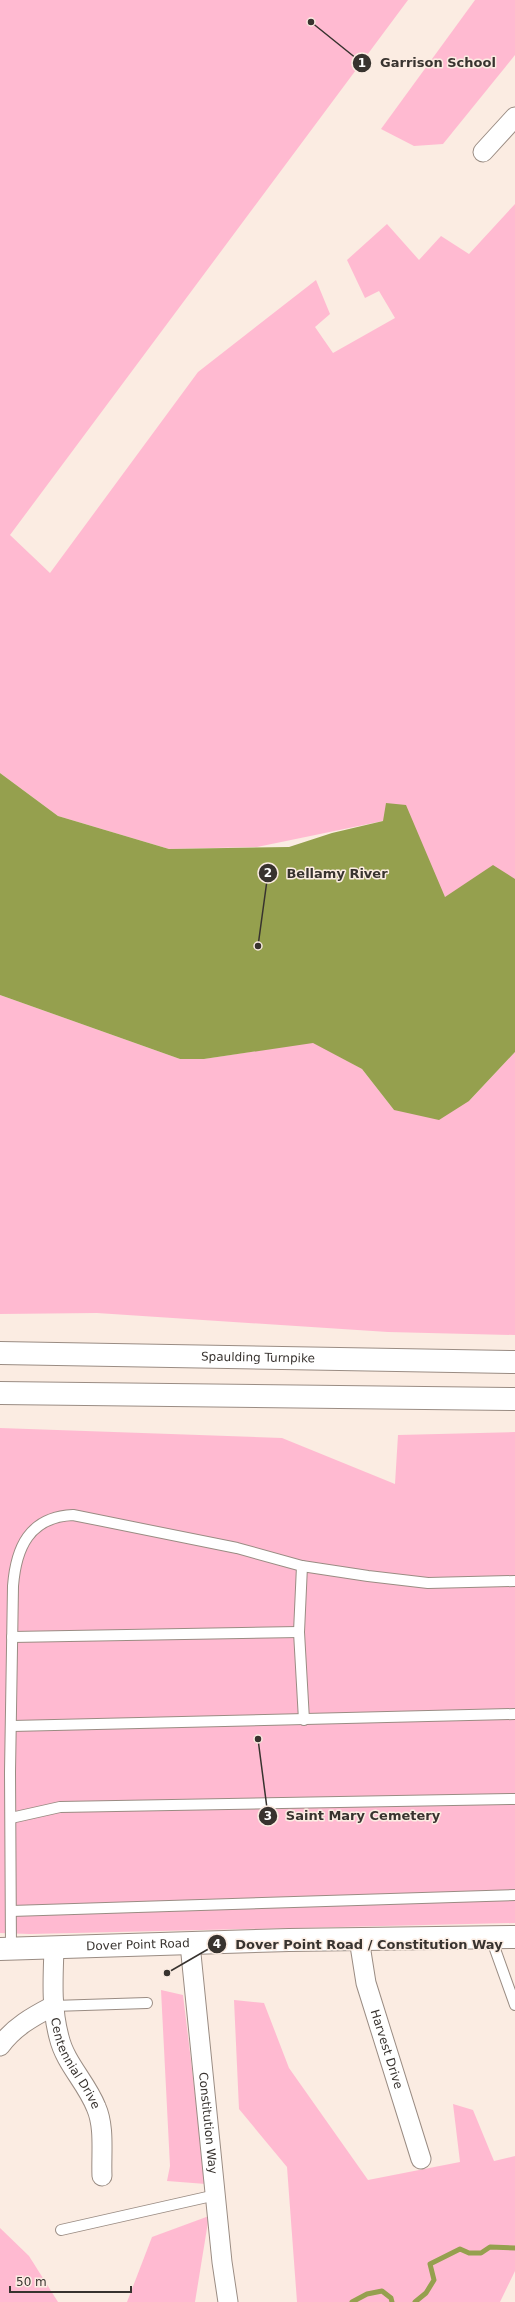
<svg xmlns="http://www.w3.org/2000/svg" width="515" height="2302" font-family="'DejaVu Sans',sans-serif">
  <rect width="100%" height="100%" fill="#fbece2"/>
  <g fill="#ffbad1">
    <polygon points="0,0 408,0 10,535 50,573 198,372 316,280 330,314 315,327 333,353 395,318 379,291 365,298 347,260 387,224 419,260 441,236 469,254 515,204 515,890 445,897 383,821 257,847 169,849 58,816 0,773"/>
    <polygon points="475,0 515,0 515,55 443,144 414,146 381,129"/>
    <polygon points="0,995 180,1059 204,1059 313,1042 362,1069 394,1110 469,1101 515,1052 515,1335 388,1332 97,1313 0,1314"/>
    <polygon points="0,1428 282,1438 395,1484 398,1435 515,1432 515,1923 30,1934 0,1933"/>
    <polygon points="161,1990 183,1995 206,2184 167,2181 170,2166"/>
    <polygon points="234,2000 264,2003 289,2068 368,2180 460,2162 453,2104 473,2110 494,2161 515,2156 515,2271 500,2302 297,2302 287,2167 239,2109"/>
    <polygon points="209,2216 195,2302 127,2302 152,2237"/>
    <polygon points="0,2228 29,2256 58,2302 0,2302"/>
  </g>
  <polygon fill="#95a04e" points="0,773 58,816 169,849 289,847 332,833 383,821 386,803 406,805 445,897 493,865 515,879 515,1052 469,1101 439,1120 394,1110 362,1069 313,1043 204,1059 180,1059 0,995"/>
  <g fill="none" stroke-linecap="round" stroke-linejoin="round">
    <g stroke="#95a04e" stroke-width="5">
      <polyline points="352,2302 367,2294 382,2291 391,2298 392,2302"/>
      <polyline points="415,2302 426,2293 434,2280 430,2264 460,2249 469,2253 481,2253 490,2247 515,2248"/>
    </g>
    <defs>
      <g id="lane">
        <polyline points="302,1566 368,1576 428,1583 515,1581"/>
        <polyline points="12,1637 299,1632"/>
        <polyline points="12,1726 515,1714"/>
        <polyline points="11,1818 60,1807 515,1799"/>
        <polyline points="11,1911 515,1895"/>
        <polyline points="491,1938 515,2005"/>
        <path d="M11 1949 10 1772 13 1586C16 1548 29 1517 73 1515L237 1548 302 1566 299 1632 304 1720"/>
        <polyline points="53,2006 147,2003"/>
        <polyline points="61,2230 216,2195"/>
      </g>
      <g id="street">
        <polyline points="483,152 515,117"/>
        <path id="s1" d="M359 1939 366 1983 421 2159"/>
        <path id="s2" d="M190 1944 222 2262 228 2302"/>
        <path id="s3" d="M54 1949C53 1978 51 2007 59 2037 65 2063 86 2082 96 2107 105 2127 101 2154 102 2176"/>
        <path d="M0 2046C14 2027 32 2017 53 2006"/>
      </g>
      <g id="secondary">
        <path id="s4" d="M0 1949 289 1940 515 1937"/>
      </g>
      <g id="highway">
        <path id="s5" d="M0 1353 515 1362"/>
        <polyline points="0,1393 515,1399"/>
      </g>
    </defs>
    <use href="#lane" stroke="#9a8c83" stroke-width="12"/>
    <use href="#street" stroke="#9a8c83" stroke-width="21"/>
    <use href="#secondary" stroke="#9a8c83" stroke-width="24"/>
    <use href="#highway" stroke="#9a8c83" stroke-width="24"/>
    <use href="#lane" stroke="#fff" stroke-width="10"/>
    <use href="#street" stroke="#fff" stroke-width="19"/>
    <use href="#secondary" stroke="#fff" stroke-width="22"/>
    <use href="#highway" stroke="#fff" stroke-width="22"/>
  </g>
  <g text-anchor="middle" stroke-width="3" stroke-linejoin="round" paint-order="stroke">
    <g font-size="12" fill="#38332f" stroke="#fbece2">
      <text dy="4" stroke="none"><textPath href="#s5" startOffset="258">Spaulding Turnpike</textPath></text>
      <text dy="4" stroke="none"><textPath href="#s4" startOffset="138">Dover Point Road</textPath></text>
      <text dy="4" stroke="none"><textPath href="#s1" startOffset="114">Harvest Drive</textPath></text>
      <text dy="4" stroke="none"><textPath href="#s3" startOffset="119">Centennial Drive</textPath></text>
      <text dy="4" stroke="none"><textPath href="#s2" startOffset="180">Constitution Way</textPath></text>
    </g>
  </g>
  <path fill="none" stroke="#38332f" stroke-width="1.5" d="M311 22L362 63M258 946L268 873M258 1739L268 1816M167 1973L217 1944"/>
  <g fill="#38332f" stroke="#fbece2" stroke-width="1.5">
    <circle cx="311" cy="22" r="4"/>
    <circle cx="258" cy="946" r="4"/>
    <circle cx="258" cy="1739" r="4"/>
    <circle cx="167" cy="1973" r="4"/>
    <circle cx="362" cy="63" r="10"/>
    <circle cx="268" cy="873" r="10"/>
    <circle cx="268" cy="1816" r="10"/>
    <circle cx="217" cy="1944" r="10"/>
  </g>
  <g font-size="12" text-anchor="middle" font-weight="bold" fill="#fff">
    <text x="362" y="67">1</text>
    <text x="268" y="877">2</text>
    <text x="268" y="1820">3</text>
    <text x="217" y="1948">4</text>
  </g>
  <g font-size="13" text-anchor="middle" font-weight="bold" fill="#38332f" stroke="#fbece2" stroke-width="3" stroke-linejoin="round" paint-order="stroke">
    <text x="438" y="67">Garrison School</text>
    <text x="337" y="878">Bellamy River</text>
    <text x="363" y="1820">Saint Mary Cemetery</text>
    <text x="369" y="1949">Dover Point Road / Constitution Way</text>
  </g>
  <path d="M10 2286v6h121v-6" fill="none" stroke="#38332f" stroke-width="2"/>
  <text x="16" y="2286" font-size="12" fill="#38332f" stroke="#fbece2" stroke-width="3" paint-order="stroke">50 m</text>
</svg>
